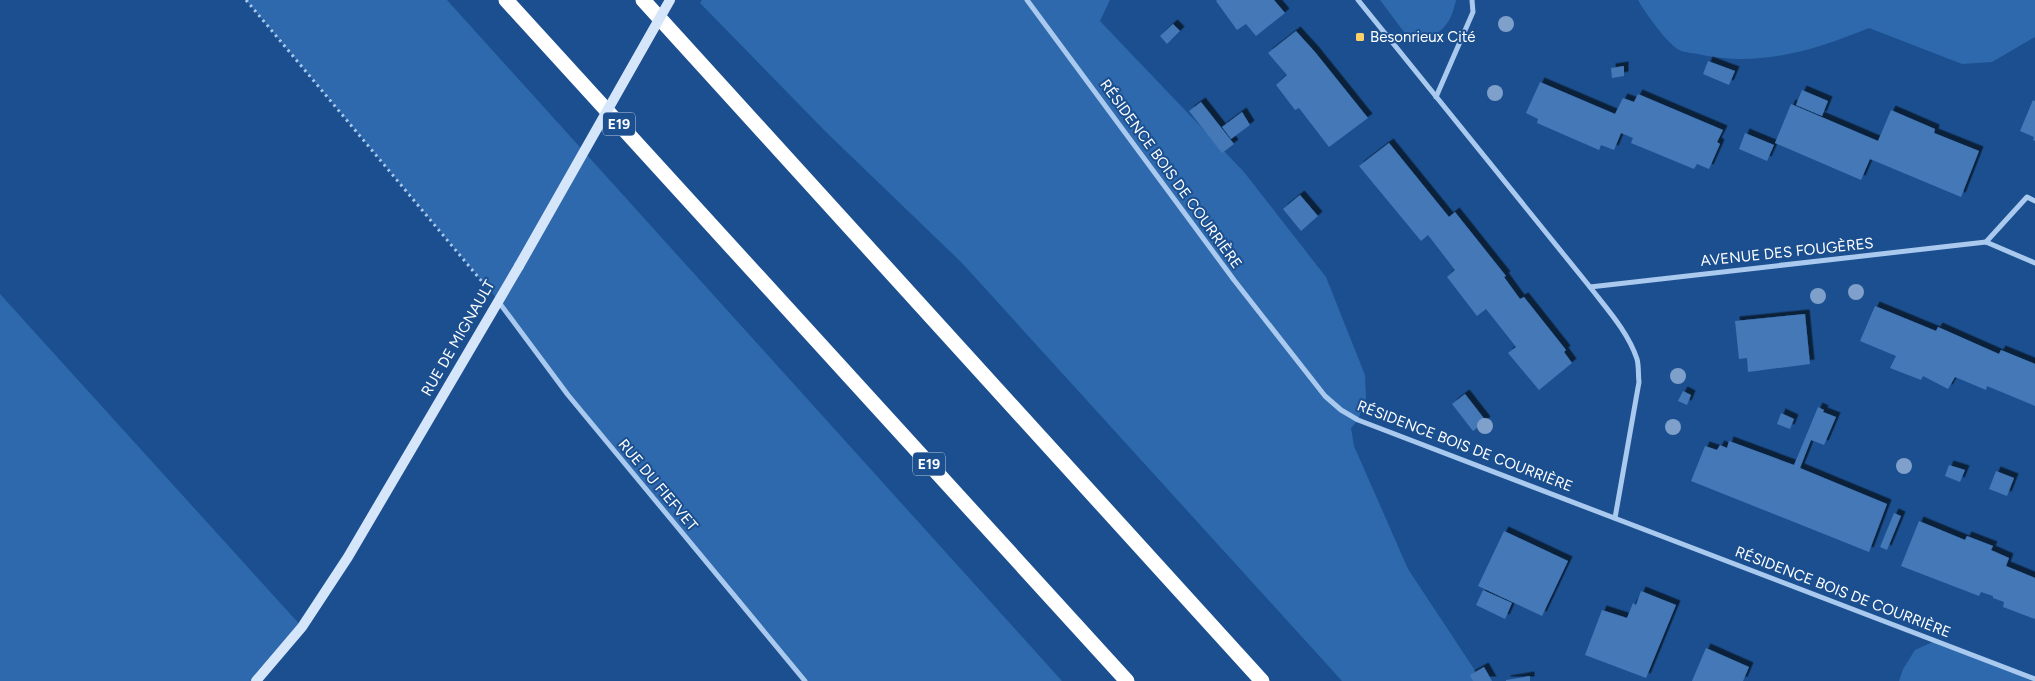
<svg xmlns="http://www.w3.org/2000/svg" width="2035" height="681" font-family="Figtree,sans-serif">
  <defs>
    <filter id="shadow"><feDropShadow dx="4.5" dy="-4.5" stdDeviation="0" flood-color="#0009"/></filter>
  </defs>
  <rect width="100%" height="100%" fill="#1b4f8f"/>
  <g fill="#2e69ad">
    <polygon points="246,0 447,0 1062,681 805,681 568,395 498,300"/>
    <polygon points="702,0 1110,0 1100,21 1244,172 1326,277 1365,375 1366,398 1358,420 1351,428 1354,446 1408,569 1482,681 1342,681 962,263 826,132 700,3"/>
    <path d="M1380 0H1456C1450 29 1436 41 1407 36Z"/>
    <path d="M1638 0H2035V37L1992 62 1962 64 1869 28C1815 50 1761 67 1702 55 1695 53 1685 53 1679 50 1666 42 1646 14 1638 0Z"/>
    <polygon points="0,294 302,627 256,681 0,681"/>
    <polygon points="1935,641 2035,681 1899,681 1903,669 1915,650"/>
  </g>
  <g fill="#4478b7" filter="url(#shadow)">
    <polygon points="1217,0 1274,0 1285,13 1256,36 1246,24 1237,30 1216,1"/>
    <polygon points="1173,24 1180,31 1167,44 1160,36"/>
    <polygon points="1296,31 1315,52 1368,118 1329,147 1299,108 1295,110 1276,85 1287,75 1268,53"/>
    <polygon points="1708,61 1735,71 1729,85 1703,74"/>
    <polygon points="1624,66 1624,76 1612,78 1611,68"/>
    <polygon points="1540,82 1615,114 1623,98 1634,102 1638,94 1723,130 1717,142 1720,144 1709,169 1697,164 1694,169 1631,143 1633,138 1621,133 1614,150 1601,145 1599,150 1537,123 1538,119 1526,113"/>
    <polygon points="1802,90 1828,101 1822,116 1796,105"/>
    <polygon points="2033,100 2035,101 2035,141 2033,140 2034,137 2020,131"/>
    <polygon points="1201,102 1234,144 1222,153 1189,111"/>
    <polygon points="1791,104 1878,141 1891,110 1935,129 1934,133 1979,151 1961,197 1870,159 1861,180 1775,143"/>
    <polygon points="1242,112 1250,125 1231,139 1222,127"/>
    <polygon points="1745,133 1774,145 1767,161 1739,149"/>
    <polygon points="1389,143 1449,217 1455,212 1506,276 1504,277 1520,299 1524,297 1566,350 1564,352 1572,363 1539,390 1508,353 1516,347 1494,319 1486,309 1477,316 1447,277 1455,270 1428,235 1421,241 1359,166"/>
    <polygon points="1300,195 1318,216 1301,231 1283,209"/>
    <polygon points="1875,306 1936,331 1938,327 1999,354 2001,350 2035,364 2035,406 1987,386 1986,390 1955,377 1948,389 1923,376 1921,380 1890,368 1896,356 1860,341"/>
    <polygon points="1805,314 1810,364 1748,372 1747,358 1739,359 1735,321"/>
    <polygon points="1683,391 1691,395 1687,405 1678,401"/>
    <polygon points="1465,394 1486,421 1473,431 1452,404"/>
    <polygon points="1818,407 1824,410 1823,412 1836,417 1824,445 1811,440 1800,468 1887,504 1869,552 1691,481 1705,446 1717,450 1720,445 1727,448 1729,441 1794,465"/>
    <polygon points="1781,413 1794,419 1790,429 1777,424"/>
    <polygon points="1949,465 1965,470 1960,482 1945,476"/>
    <polygon points="1996,471 2014,478 2007,496 1989,489"/>
    <polygon points="1894,513 1901,516 1887,550 1880,547"/>
    <polygon points="1919,521 1965,540 1967,536 1993,546 1991,550 2009,558 2006,566 2035,578 2035,619 2003,607 2004,602 1993,598 1993,596 1981,592 1979,596 1901,566"/>
    <polygon points="1504,531 1568,561 1542,616 1478,586"/>
    <polygon points="1483,590 1512,603 1505,619 1476,605"/>
    <polygon points="1641,591 1676,605 1646,678 1585,655 1602,610 1627,618 1633,603 1636,605"/>
    <polygon points="1706,648 1749,667 1743,681 1692,681"/>
    <polygon points="1484,667 1492,681 1473,681 1470,675"/>
    <polygon points="1530,676 1530,681 1506,681 1506,680"/>
  </g>
  <g fill="none" stroke-linecap="round" stroke-linejoin="round">
    <polyline stroke="#a9c9ee" stroke-width="3" stroke-dasharray="2.5 4" stroke-linecap="butt" points="246,0 484,284"/>
    <g stroke="#a9c9ee" stroke-width="5">
      <polyline points="1027,0 1234,280 1325,396 1341,410 1358,420 2035,679"/>
      <path d="M1358 0 1590 287C1607 309 1628 332 1637 359 1639 366 1638 375 1639 382L1615 518"/>
      <polyline points="1436,97 1473,12 1472,0"/>
      <polyline points="1986,242 2027,197 2035,201"/>
      <polyline points="1590,287 1986,242 2035,263"/>
      <polyline points="498,301 568,395 805,681"/>
    </g>
    <polyline stroke="#d6e6fa" stroke-width="10" points="256,681 302,627 348,557 519,266"/>
    <g stroke="#fff" stroke-width="15">
      <polyline points="506,0 1127,681"/>
      <polyline points="643,0 1262,681"/>
    </g>
    <polyline stroke="#d6e6fa" stroke-width="10" points="519,266 670,0"/>
  </g>
  <g fill="#7ea0ca">
    <circle cx="1506" cy="24" r="8"/>
    <circle cx="1495" cy="93" r="8"/>
    <circle cx="1856" cy="292" r="8"/>
    <circle cx="1818" cy="296" r="8"/>
    <circle cx="1678" cy="376" r="8"/>
    <circle cx="1485" cy="426" r="8"/>
    <circle cx="1673" cy="427" r="8"/>
    <circle cx="1904" cy="466" r="8"/>
  </g>
  <rect fill="#ffd166" stroke="#1b4f8f" stroke-width="2" x="1355" y="32" width="10" height="10" rx="2.5"/>
  <g text-anchor="middle" stroke-width="4" stroke-linejoin="round" paint-order="stroke">
    <g fill="#1b4f8f" stroke="#bbcadd" stroke-width="1">
      <rect x="603" y="112.5" width="32" height="23" rx="4"/>
      <rect x="913" y="452.5" width="32" height="23" rx="4"/>
    </g>
    <g font-size="14" font-weight="bold" fill="#fff">
      <text x="619" y="129">E19</text>
      <text x="929" y="469">E19</text>
    </g>
    <g font-size="15" fill="#fff" stroke="#1b4f8f" text-anchor="start">
      <text x="1370" y="42">Besonrieux Cité</text>
    </g>
    <g font-size="15" fill="#fff" stroke="#1b4f8f">
      <text transform="translate(1171 174) rotate(54)" y="5">RÉSIDENCE BOIS DE COURRIÈRE</text>
      <text transform="translate(1787 252) rotate(-6)" y="5">AVENUE DES FOUGÈRES</text>
      <text transform="translate(458 338) rotate(-60)" y="5">RUE DE MIGNAULT</text>
      <text transform="translate(1465 446) rotate(21)" y="5">RÉSIDENCE BOIS DE COURRIÈRE</text>
      <text transform="translate(658 485) rotate(50)" y="5">RUE DU FIEFVET</text>
      <text transform="translate(1843 592) rotate(21)" y="5">RÉSIDENCE BOIS DE COURRIÈRE</text>
    </g>
  </g>
</svg>
